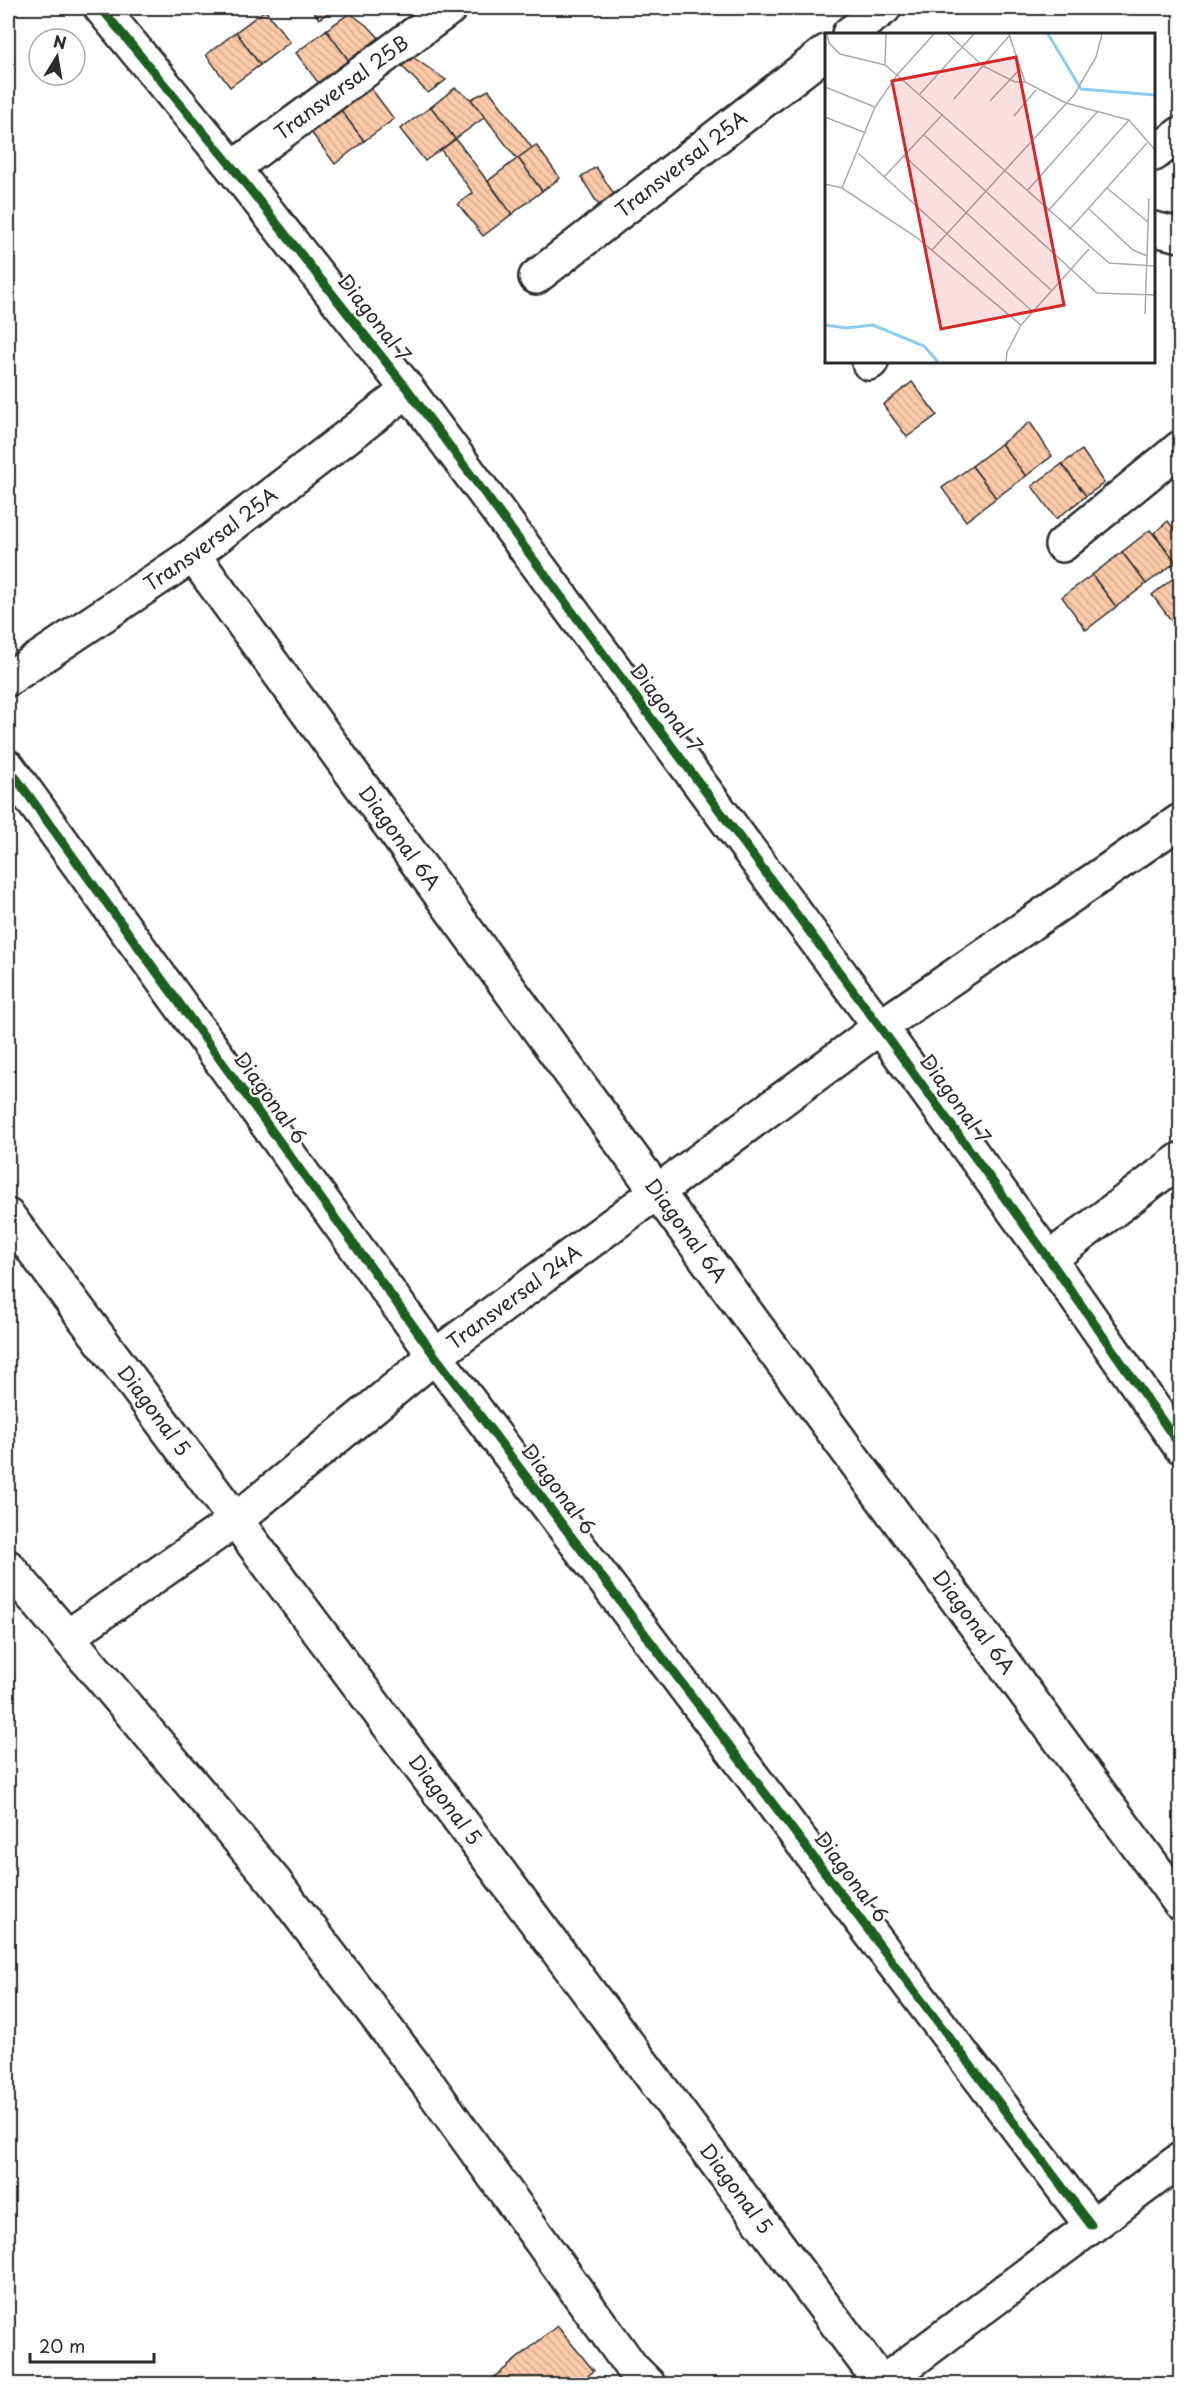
<svg xmlns="http://www.w3.org/2000/svg" width="1188" height="2392" font-family="'Playpen Sans',sans-serif">
  <defs>
    <pattern id="building-back-hatch" width="6" height="6" patternUnits="userSpaceOnUse" patternTransform="scale(1.5)"><rect width="6" height="6" fill="#fbcaaa"/><path d="M-1 5l2 2M0 0l6 6M5-1l2 2" fill="none" stroke="#d7ae92"/></pattern>
  </defs>
  <rect width="100%" height="100%" fill="#fff"/>
  <filter id="ink" filterUnits="userSpaceOnUse"><feTurbulence type="fractalNoise" baseFrequency=".0167" numOctaves="2"/><feDisplacementMap in="SourceGraphic" scale="12" xChannelSelector="R" yChannelSelector="G"/><feConvolveMatrix kernelMatrix="1 2 1 2 8 2 1 2 1" color-interpolation-filters="sRGB"/></filter>
  <g filter="url(#ink)">
    <g fill="url(#building-back-hatch)" stroke="#2b2b2b" stroke-width="1.5">
      <polygon points="311,8 335,8 319,19"/>
      <polygon points="265,10 290,42 260,65 236,32"/>
      <polygon points="350,13 370,28 380,39 350,62 326,30"/>
      <polygon points="326,30 350,62 320,85 296,53"/>
      <polygon points="236,32 260,65 230,87 206,55"/>
      <polygon points="411,56 446,80 428,93 400,64"/>
      <polygon points="370,87 394,119 364,141 340,109"/>
      <polygon points="455,88 471,99 485,117 455,139 431,107"/>
      <polygon points="489,90 532,148 517,159 471,99"/>
      <polygon points="431,107 455,139 425,161 400,129"/>
      <polygon points="340,109 364,141 335,164 310,131"/>
      <polygon points="456,139 512,214 483,236 458,204 473,193 441,150"/>
      <polygon points="536,145 560,178 542,191 518,158"/>
      <polygon points="518,158 542,191 512,214 488,181"/>
      <polygon points="596,167 618,200 603,212 581,177"/>
      <polygon points="912,382 937,415 907,437 883,405"/>
      <polygon points="1030,422 1052,456 1026,476 1001,444"/>
      <polygon points="1001,444 1026,476 996,498 972,466"/>
      <polygon points="1082,450 1104,483 1086,496 1062,464"/>
      <polygon points="1062,464 1086,496 1056,519 1032,486"/>
      <polygon points="972,466 996,498 966,521 942,488"/>
      <polygon points="1168,521 1180,538 1180,559 1176,562 1154,533"/>
      <polygon points="1150,530 1176,562 1146,584 1122,552"/>
      <polygon points="1122,552 1146,584 1116,607 1092,575"/>
      <polygon points="1180,573 1180,624 1177,628 1152,595"/>
      <polygon points="1092,575 1116,607 1086,630 1062,597"/>
      <polygon points="557,2326 594,2371 577,2384 486,2384"/>
    </g>
    <g fill="none" stroke-linecap="round" stroke-linejoin="round">
      <defs>
        <g id="street">
          <polyline points="849,34 884,8"/>
          <polyline points="1154,154 1180,134"/>
          <path id="s1" d="M233 168 450 8"/>
          <polyline points="1154,229 1180,235"/>
          <path id="s2" d="M536 277 826 52"/>
          <polyline points="869,363 871,362"/>
          <polyline points="1062,545 1180,448"/>
          <path id="s3" d="M193 555 658 1193 1180 1903"/>
          <path id="s4" d="M8 679 193 555 408 390"/>
          <polyline points="8,767 435,1356 1091,2225"/>
          <path id="s5" d="M8 1216 882 2384"/>
          <polyline points="1049,1259 1180,1160"/>
          <polyline points="8,1567 274,1881 428,2084 632,2368 648,2384"/>
          <path id="s6" d="M67 1637 236 1520 435 1356 880 1027 1049 1259 1180 1446"/>
          <polyline points="881,2384 1180,2160"/>
        </g>
        <polyline id="secondary" points="101,8 233,168 408,390 880,1027 1180,821"/>
      </defs>
      <use href="#street" stroke="#2b2b2b" stroke-width="38"/>
      <use href="#secondary" stroke="#2b2b2b" stroke-width="38"/>
      <use href="#street" stroke="#fff" stroke-width="33"/>
      <use href="#secondary" stroke="#fff" stroke-width="33"/>
      <defs>
        <g id="cycleway">
          <polyline points="101,8 233,168 408,390 880,1027 1049,1259 1180,1446"/>
          <polyline points="8,767 435,1356 1091,2225"/>
        </g>
      </defs>
      <use href="#cycleway" stroke="#fff" stroke-width="13"/>
      <use href="#cycleway" stroke="#1b5e20" stroke-width="9"/>
    </g>
  </g>
  <g text-anchor="middle" stroke-width="4.5" stroke-linejoin="round" paint-order="stroke">
    <g font-size="20" fill="#2b2b2b" stroke="#fff">
      <text dy="7" stroke="none"><textPath href="#s1" startOffset="135">Transversal 25B</textPath></text>
      <text dy="7" stroke="none"><textPath href="#s2" startOffset="184">Transversal 25A</textPath></text>
      <text transform="translate(374 318) rotate(52)" y="7">Diagonal 7</text>
      <text dy="7" stroke="none"><textPath href="#s4" startOffset="246">Transversal 25A</textPath></text>
      <text transform="translate(666 708) rotate(53)" y="7">Diagonal 7</text>
      <text dy="7" stroke="none"><textPath href="#s3" startOffset="350">Diagonal 6A</textPath></text>
      <text transform="translate(270 1098) rotate(54)" y="7">Diagonal 6</text>
      <text transform="translate(955 1099) rotate(54)" y="7">Diagonal 7</text>
      <text dy="7" stroke="none"><textPath href="#s3" startOffset="836">Diagonal 6A</textPath></text>
      <text dy="7" stroke="none"><textPath href="#s6" startOffset="562">Transversal 24A</textPath></text>
      <text dy="7" stroke="none"><textPath href="#s5" startOffset="243">Diagonal 5</textPath></text>
      <text transform="translate(558 1489) rotate(53)" y="7">Diagonal 6</text>
      <text dy="7" stroke="none"><textPath href="#s3" startOffset="1322">Diagonal 6A</textPath></text>
      <text dy="7" stroke="none"><textPath href="#s5" startOffset="729">Diagonal 5</textPath></text>
      <text transform="translate(851 1877) rotate(53)" y="7">Diagonal 6</text>
      <text dy="7" stroke="none"><textPath href="#s5" startOffset="1215">Diagonal 5</textPath></text>
    </g>
  </g>
  <g transform="translate(825 33)">
    <rect width="330" height="330" fill="#fff"/>
    <path fill="none" stroke="#8eccef" stroke-width="3" d="M223 1 256 56 330 62M0 292 21 295 48 292 99 313 113 329"/>
    <path fill="none" stroke="#aaa" stroke-width="1.5" d="M2 1 4 10 15 21 60 32 72 42 284 230 330 233M123 1 158 33 190 49H200M184 1 200 49 241 70 304 87 330 117M60 32 61 1M0 54 50 74M95 61 149 1M129 66 185 2M165 68 194 37M189 83 211 57M0 84 41 100M99 102 272 260 330 262M33 120 207 278M78 122 226 257M59 144 118 81M0 151 17 155 91 204 196 292 182 319 181 329M17 155 50 74 72 42 109 1M282 155 323 189M202 158 272 79M263 175 308 217 322 223M223 178 304 87M244 197 322 110M107 217 249 62 271 24 277 1M320 281 324 165M196 292 264 216"/>
    <path fill="#d62828" fill-opacity="0.15" stroke="#d62828" stroke-width="3" d="M191 24 239 272 116 296 67 48Z"/>
    <rect width="330" height="330" fill="none" stroke="#2b2b2b" stroke-width="3"/>
  </g>
  <rect width="1188" height="2392" fill="none" stroke="#fff" stroke-width="30"/>
  <rect x="15" y="15" width="1158" height="2362" fill="none" stroke="#2b2b2b" stroke-width="2" filter="url(#ink)"/>
  <g transform="translate(57 57) rotate(11)"><circle r="28" fill="#ffffff" stroke="#aaaaaa" stroke-width="1.5"/>
  <path d="M0-4.5L10 22L0 15L-10 22Z" fill="#2b2b2b"/>
  <text y="-9" font-size="16" font-weight="bold" text-anchor="middle" fill="#2b2b2b">N</text>
  </g>
  <path d="M30 2353v9h124v-9" fill="none" stroke="#2b2b2b" stroke-width="3"/>
  <text x="39" y="2353" font-size="18" fill="#2b2b2b" stroke="#ffffff" stroke-width="4.5" paint-order="stroke">20 m</text>
</svg>
